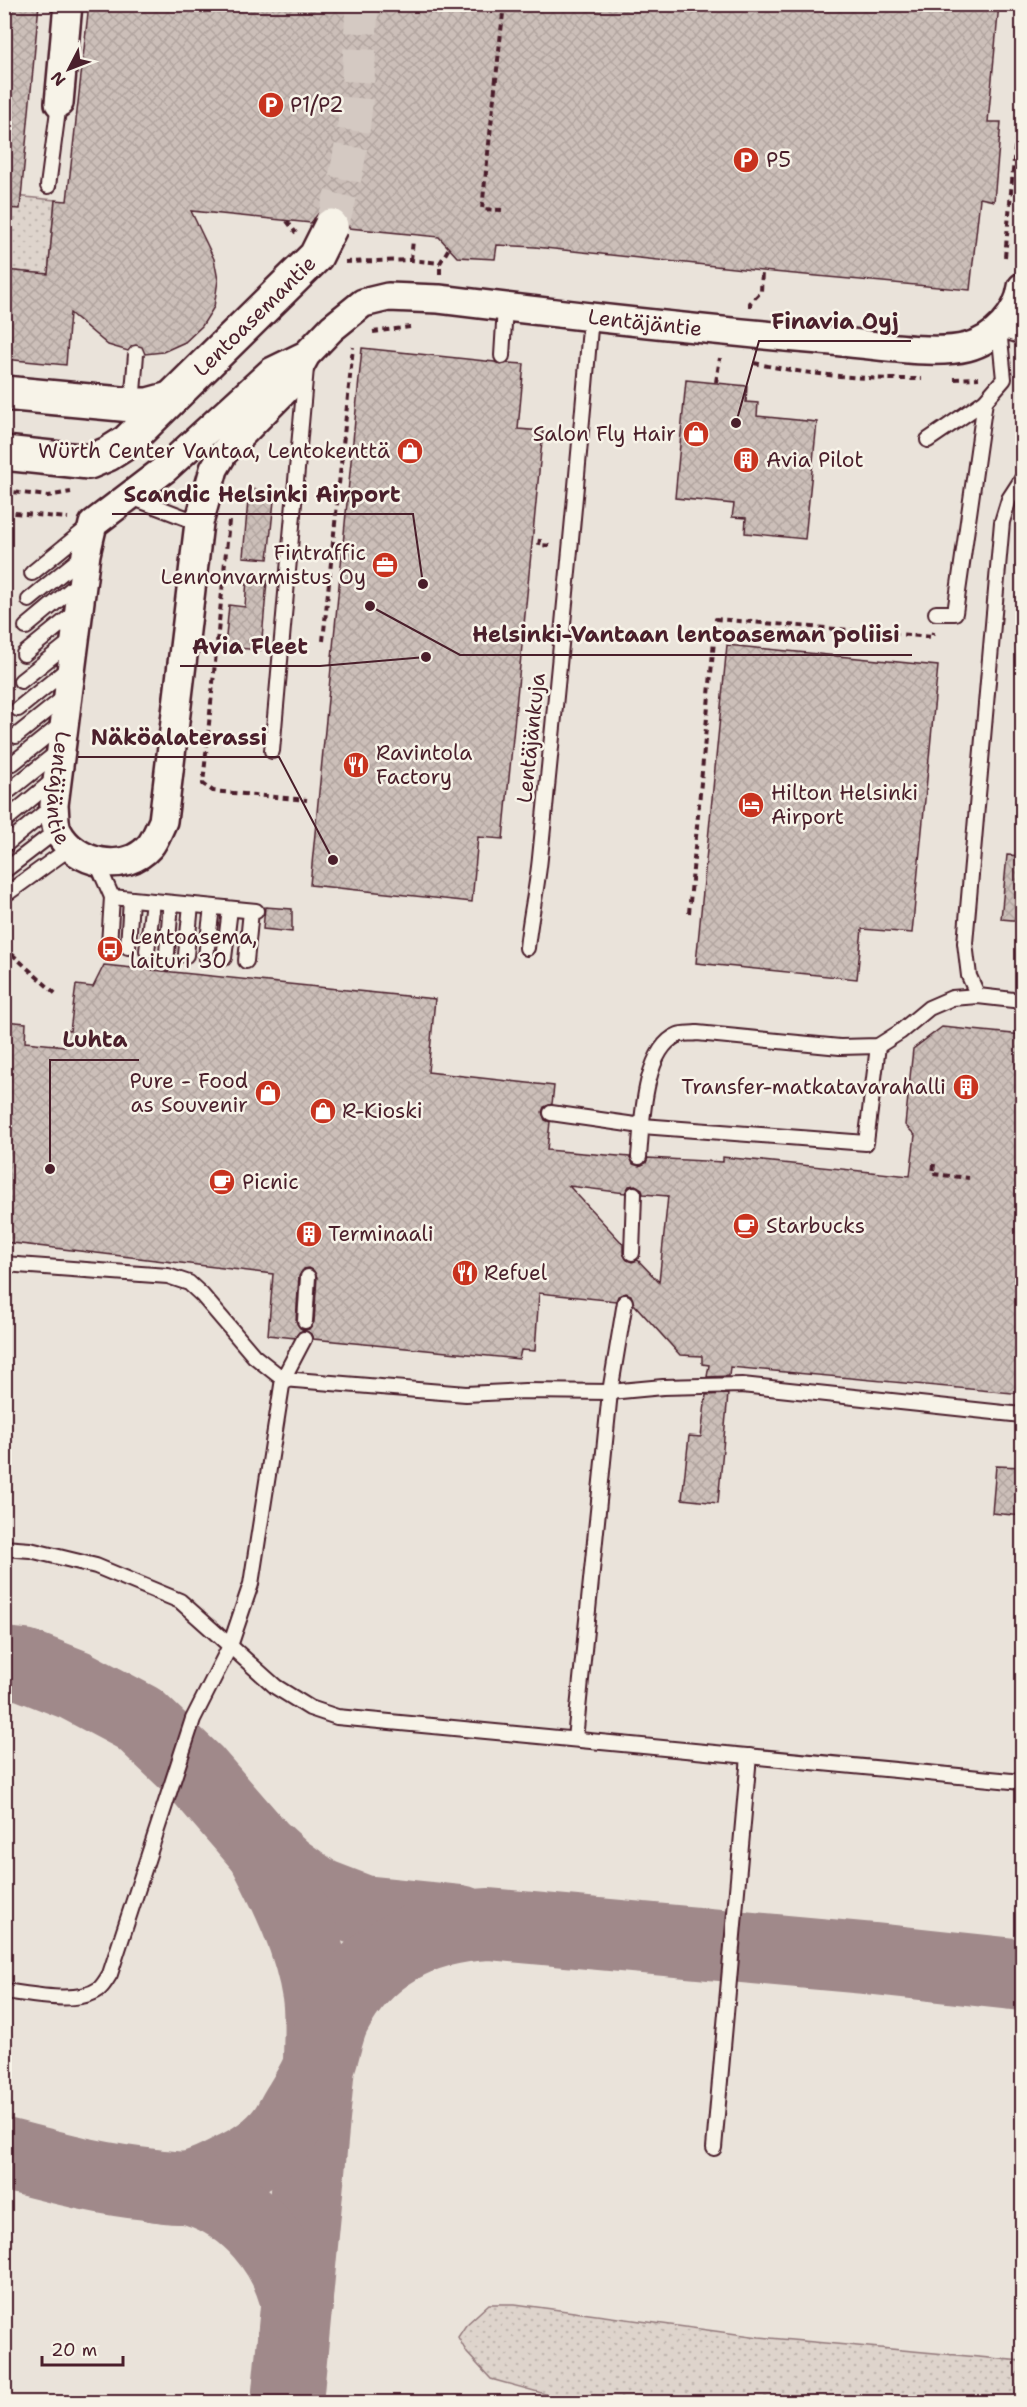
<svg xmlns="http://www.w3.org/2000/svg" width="1027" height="2407" font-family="'Shantell Sans',sans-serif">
  <defs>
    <pattern id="grass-dots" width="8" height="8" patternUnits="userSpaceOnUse" patternTransform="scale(1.5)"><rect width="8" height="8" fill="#ded4cc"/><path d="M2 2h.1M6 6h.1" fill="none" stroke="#c0b6af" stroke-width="1.8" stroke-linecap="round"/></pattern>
    <pattern id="building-cross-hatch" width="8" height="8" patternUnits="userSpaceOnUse" patternTransform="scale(1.5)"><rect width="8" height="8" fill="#ccbfb9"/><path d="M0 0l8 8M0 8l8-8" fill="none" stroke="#b1a49f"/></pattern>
  </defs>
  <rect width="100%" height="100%" fill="#f7f3e8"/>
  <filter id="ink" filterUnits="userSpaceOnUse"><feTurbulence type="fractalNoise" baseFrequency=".0167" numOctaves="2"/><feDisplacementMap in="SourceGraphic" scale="12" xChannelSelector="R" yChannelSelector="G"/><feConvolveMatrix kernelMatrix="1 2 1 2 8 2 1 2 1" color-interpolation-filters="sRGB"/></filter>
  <g filter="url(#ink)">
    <rect fill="#eae3da" x="5" y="5" width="1017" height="2397"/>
    <g fill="url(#grass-dots)" stroke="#947a7c" stroke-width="1.5">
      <polygon points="4,195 55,200 48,274 5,270"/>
      <polygon points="489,2304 515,2304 759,2337 1022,2361 1022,2402 574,2402 491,2379 467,2353 458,2337 466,2325"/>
    </g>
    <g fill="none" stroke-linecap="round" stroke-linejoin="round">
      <g stroke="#a0898a" stroke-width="72">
        <polyline points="4,1663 24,1665 75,1685 139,1719 196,1773 262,1849 284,1869 319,1894 363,1911 461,1921"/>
        <path d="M264 1852C288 1898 310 1944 318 1996 321 2018 319 2043 319 2066L287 2402"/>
        <path d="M4 2154C52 2166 98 2179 147 2184 157 2186 168 2188 179 2188 196 2188 215 2178 230 2170 249 2161 271 2147 284 2129 290 2121 294 2110 300 2102 307 2090 315 2078 319 2066 325 2050 327 2033 334 2018 366 1955 421 1927 489 1924L875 1959 1022 1975"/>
        <path d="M153 2185C167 2187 182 2187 195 2190 247 2206 286 2253 297 2305"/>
      </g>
    </g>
    <g fill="url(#building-cross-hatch)" stroke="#4a1f2b" stroke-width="1.5" fill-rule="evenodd">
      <polygon points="4,4 39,4 20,209 4,208"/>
      <polygon points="89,4 999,4 988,122 1001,122 994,201 980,198 970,290 762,271 535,247 497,245 495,259 457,257 439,237 349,228 346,215 339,209 330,207 320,211 311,223 191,211 214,259 218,280 214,307 202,326 185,342 163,352 145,354 142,347 136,345 132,346 128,351 108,345 70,313 66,365 4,359 4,270 48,274 55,200 67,201"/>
      <polygon points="362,348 495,362 501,365 508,363 524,364 518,429 543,431 503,839 478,837 472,902 310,885"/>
      <polygon points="686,380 747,386 746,402 758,403 757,416 817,422 805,539 745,533 746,518 732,517 734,504 675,498"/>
      <polygon points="249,489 275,491 268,559 243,557"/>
      <polygon points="247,579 267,581 261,650 225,647 229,605 245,607"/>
      <polygon points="727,645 938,666 912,933 862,929 857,979 696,963"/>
      <polygon points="1007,855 1023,856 1023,921 1001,919"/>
      <polygon points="265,907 292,909 292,932 263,929"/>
      <path d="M104 965 435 999 428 1072 554 1086 552 1104 544 1107 542 1112 545 1120 550 1122 547 1150 630 1157 633 1164 639 1166 646 1163 648 1158 723 1162V1157L910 1176 915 1135 905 1125 913 1049 942 1027 1023 1035V1394L730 1367 729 1376 707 1377 709 1365 702 1364V1356L680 1355 634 1304 631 1295 626 1293 618 1296 616 1301 539 1293 535 1351 521 1350 519 1359 313 1339 311 1334 304 1330 299 1332 295 1338 268 1335 273 1274 4 1242V1021L26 1023 25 1042 65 1046 66 1030 70 1031 76 985 93 987ZM635 1185 642 1189 643 1194 668 1196 659 1282 638 1260 632 1262 627 1260 623 1253V1244L569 1186 625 1193 629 1186ZM309 1268 313 1270 317 1277 314 1322 309 1329 304 1330 300 1328 296 1321 299 1276 304 1269Z"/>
      <polygon points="728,1394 718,1503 682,1499 689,1436 701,1437 706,1395"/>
      <polygon points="996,1466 1023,1467 1023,1516 992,1513"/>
    </g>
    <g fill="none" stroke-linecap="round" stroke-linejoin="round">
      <path stroke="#d4c9c2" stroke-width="33" stroke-dasharray="33 16" stroke-linecap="butt" d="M331 226C357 156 358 79 362 4"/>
      <defs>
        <g id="service">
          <polyline points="48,186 59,103"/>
          <polyline points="502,356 505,307"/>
          <polyline points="928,440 985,401 1004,379 999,329 1022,337"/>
          <polyline points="131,497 199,523"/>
          <polyline points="32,573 91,525"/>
          <polyline points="29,600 84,555"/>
          <polyline points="936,613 955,613 985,401"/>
          <polyline points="26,627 80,582"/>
          <polyline points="24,654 77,611"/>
          <polyline points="21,681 74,639"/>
          <polyline points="18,709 70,667"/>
          <polyline points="16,736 66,696"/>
          <polyline points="272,751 306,368"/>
          <polyline points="13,763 63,723"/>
          <polyline points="10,790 59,751"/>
          <polyline points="8,818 55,779"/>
          <polyline points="5,845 54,805"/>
          <polyline points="96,861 112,897 256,911"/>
          <polyline points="4,871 56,831"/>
          <polyline points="9,892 70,848"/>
          <polyline points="109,945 112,897"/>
          <polyline points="128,947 131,899"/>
          <path d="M527 948C530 918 537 889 540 858 558 678 576 497 591 316"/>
          <polyline points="147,951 153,901"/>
          <polyline points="167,953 171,903"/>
          <polyline points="186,955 191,905"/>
          <polyline points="206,956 212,907"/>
          <polyline points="224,958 230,909"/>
          <polyline points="246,961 251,911"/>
          <polyline points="978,996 969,976 965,943 1002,522 1009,499 1022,479"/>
          <polyline points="551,1113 642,1126 866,1143 878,1046"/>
          <path d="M639 1157C642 1125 643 1049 678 1035 683 1033 691 1034 697 1033L840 1047 878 1046 900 1032 929 1008 952 998 978 996 1022 1001"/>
          <polyline points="632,1253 634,1194"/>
          <polyline points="4,1264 168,1276 189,1283 202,1295 254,1356 283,1379 466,1394 525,1391 610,1392 663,1387 742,1385 1022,1415"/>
          <polyline points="305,1321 308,1277"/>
          <polyline points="4,1548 30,1550 96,1566 180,1601 276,1687 310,1708 337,1717 1022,1782"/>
          <polyline points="575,1739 610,1392 625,1302"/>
          <path d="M4 1991C30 1994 77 2005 99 1989 103 1986 107 1979 110 1974L193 1719 230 1646 251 1584 283 1379 304 1339"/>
          <polyline points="714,2148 749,1756"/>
        </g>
        <g id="minor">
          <polyline points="59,103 68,4"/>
          <path id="s1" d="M306 355 271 372 165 469 93 524 86 554 54 805C55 813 54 825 58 832 75 864 125 875 150 846 155 840 159 829 163 821L199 523 214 469 224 452 289 386 306 355 332 328 363 303 388 297 439 299C569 315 701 330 832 341 869 344 932 356 967 347 994 340 1018 315 1022 287"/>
        </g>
      </defs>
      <use href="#service" stroke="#4a1f2b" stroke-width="18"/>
      <use href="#minor" stroke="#4a1f2b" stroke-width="32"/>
      <g stroke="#4a1f2b" stroke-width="4" stroke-dasharray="6 4.5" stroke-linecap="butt">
        <polyline points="502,210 482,209 504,4"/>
        <polyline points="287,221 296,233"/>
        <polyline points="1005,257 1022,73"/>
        <polyline points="411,260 413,240"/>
        <polyline points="345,262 411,260 440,263"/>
        <polyline points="440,274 440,263 449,248"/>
        <polyline points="750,307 750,303 761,292 762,271"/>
        <polyline points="373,332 410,327"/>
        <path d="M754 363C808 375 866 380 922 379"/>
        <polyline points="954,379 979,378"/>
        <polyline points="716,382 720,358"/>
        <polyline points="4,512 68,518"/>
        <polyline points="229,521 203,784 213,791 307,800"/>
        <polyline points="540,539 539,545 551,546"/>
        <polyline points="323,641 353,347"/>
        <polyline points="689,913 716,619 932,637 933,632"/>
        <polyline points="4,947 57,995"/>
        <polyline points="4,1068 9,1069 4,1109"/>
        <polyline points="934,1164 933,1174 969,1178"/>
        <polyline points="1019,1180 1022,1181"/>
      </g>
      <use href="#service" stroke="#f7f3e8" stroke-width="14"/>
      <use href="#minor" stroke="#f7f3e8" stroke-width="27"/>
      <defs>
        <polyline id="service-bridge" points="132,405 136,354"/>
        <g id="secondary-bridge">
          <polyline points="4,393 132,405 148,405 170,399"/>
          <path id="s2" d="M4 453 89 462 108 454 127 442 316 256 331 226"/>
        </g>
      </defs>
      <use href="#service-bridge" stroke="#4a1f2b" stroke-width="18" stroke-linecap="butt"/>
      <use href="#secondary-bridge" stroke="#4a1f2b" stroke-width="38" stroke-linecap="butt"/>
      <polyline stroke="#4a1f2b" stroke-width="4" stroke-dasharray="6 4.5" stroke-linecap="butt" points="4,491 48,496 71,492"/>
      <use href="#service-bridge" stroke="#f7f3e8" stroke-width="14"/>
      <use href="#secondary-bridge" stroke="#f7f3e8" stroke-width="33"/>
    </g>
  </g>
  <defs>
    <symbol id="parking-disc" viewBox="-11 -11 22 22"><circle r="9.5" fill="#c8321e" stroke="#f7f3e8"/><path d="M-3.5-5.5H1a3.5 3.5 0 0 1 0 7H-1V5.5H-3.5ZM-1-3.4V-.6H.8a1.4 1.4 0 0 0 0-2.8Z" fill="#fff"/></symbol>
    <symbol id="shop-disc" viewBox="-11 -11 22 22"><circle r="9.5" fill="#c8321e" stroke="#f7f3e8"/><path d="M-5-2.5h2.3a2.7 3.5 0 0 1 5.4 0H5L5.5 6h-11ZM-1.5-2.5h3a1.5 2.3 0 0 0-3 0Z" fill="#fff"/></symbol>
    <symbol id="building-disc" viewBox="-11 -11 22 22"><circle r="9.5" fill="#c8321e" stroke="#f7f3e8"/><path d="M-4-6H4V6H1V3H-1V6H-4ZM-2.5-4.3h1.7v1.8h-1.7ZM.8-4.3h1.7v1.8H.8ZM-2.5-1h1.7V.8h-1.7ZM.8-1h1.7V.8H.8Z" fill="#fff"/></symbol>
    <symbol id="office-disc" viewBox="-11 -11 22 22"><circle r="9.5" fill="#c8321e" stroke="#f7f3e8"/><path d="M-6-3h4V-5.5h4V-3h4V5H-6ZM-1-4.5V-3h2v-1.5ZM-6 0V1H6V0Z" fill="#fff"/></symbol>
    <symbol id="restaurant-disc" viewBox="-11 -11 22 22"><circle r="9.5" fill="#c8321e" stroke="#f7f3e8"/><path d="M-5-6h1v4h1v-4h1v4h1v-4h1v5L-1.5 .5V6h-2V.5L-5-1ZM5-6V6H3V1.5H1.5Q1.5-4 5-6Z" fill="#fff"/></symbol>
    <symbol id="hotel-disc" viewBox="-11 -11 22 22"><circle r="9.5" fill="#c8321e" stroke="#f7f3e8"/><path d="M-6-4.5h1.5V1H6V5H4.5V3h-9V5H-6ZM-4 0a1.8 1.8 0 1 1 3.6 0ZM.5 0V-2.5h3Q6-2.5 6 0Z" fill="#fff"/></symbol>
    <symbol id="bus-disc" viewBox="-11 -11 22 22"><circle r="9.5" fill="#c8321e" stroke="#f7f3e8"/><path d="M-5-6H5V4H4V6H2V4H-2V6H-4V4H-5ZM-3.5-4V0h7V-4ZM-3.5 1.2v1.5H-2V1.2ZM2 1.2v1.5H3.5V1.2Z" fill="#fff"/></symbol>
    <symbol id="cafe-disc" viewBox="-11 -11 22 22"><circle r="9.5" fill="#c8321e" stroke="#f7f3e8"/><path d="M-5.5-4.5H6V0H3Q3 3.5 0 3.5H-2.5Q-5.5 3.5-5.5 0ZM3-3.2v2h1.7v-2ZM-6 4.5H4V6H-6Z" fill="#fff"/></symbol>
  </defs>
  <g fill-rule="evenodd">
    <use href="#parking-disc" x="256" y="90" width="30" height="30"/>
    <use href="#parking-disc" x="731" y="145" width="30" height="30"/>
    <use href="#shop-disc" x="681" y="419" width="30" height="30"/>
    <use href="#shop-disc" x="395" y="436" width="30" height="30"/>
    <use href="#building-disc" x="731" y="445" width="30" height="30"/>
    <use href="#office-disc" x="370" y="550" width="30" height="30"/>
    <use href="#restaurant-disc" x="341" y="750" width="30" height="30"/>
    <use href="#hotel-disc" x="736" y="790" width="30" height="30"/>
    <use href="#bus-disc" x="95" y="934" width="30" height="30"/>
    <use href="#building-disc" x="951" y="1072" width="30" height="30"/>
    <use href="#shop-disc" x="253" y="1078" width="30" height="30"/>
    <use href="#shop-disc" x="308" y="1096" width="30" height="30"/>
    <use href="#cafe-disc" x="207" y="1167" width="30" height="30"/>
    <use href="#cafe-disc" x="731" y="1211" width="30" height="30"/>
    <use href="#building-disc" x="294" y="1219" width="30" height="30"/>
    <use href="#restaurant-disc" x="450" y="1258" width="30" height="30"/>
  </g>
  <g text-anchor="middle" stroke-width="5" stroke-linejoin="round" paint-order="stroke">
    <g font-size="21" fill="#4a1f2b" stroke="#f7f3e8" text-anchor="start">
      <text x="290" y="112">P1/P2</text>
      <text x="766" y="167">P5</text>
      <text x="676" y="441" text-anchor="end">Salon Fly Hair</text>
      <text x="390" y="458" text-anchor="end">Würth Center Vantaa, Lentokenttä</text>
      <text x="766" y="467">Avia Pilot</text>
      <text x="366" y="560" text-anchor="end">Fintraffic<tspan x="366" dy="24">Lennonvarmistus Oy</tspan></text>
      <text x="376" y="760">Ravintola<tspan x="376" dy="24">Factory</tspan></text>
      <text x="771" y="800">Hilton Helsinki<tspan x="771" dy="24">Airport</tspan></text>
      <text x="130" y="944">Lentoasema,<tspan x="130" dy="24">laituri 30</tspan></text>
      <text x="248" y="1088" text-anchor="end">Pure - Food<tspan x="248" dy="24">as Souvenir</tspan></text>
      <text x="946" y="1094" text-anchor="end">Transfer-matkatavarahalli</text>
      <text x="342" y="1118">R-Kioski</text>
      <text x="242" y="1189">Picnic</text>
      <text x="766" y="1233">Starbucks</text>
      <text x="328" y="1241">Terminaali</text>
      <text x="484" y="1280">Refuel</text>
    </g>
    <g font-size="21" fill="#4a1f2b" stroke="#f7f3e8">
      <text dy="7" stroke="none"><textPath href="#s2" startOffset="308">Lentoasemantie</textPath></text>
      <text dy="7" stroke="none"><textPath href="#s1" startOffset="1586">Lentäjäntie</textPath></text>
      <text transform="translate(531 738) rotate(-84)" y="7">Lentäjänkuja</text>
      <text dy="7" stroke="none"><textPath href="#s1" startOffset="540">Lentäjäntie</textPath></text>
    </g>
  </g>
  <path fill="none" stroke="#4a1f2b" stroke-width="2" d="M736 423L759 341H911M423 584L413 514H112M370 606L460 655H912M426 657L320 666H180M333 860L279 757H78M50 1169L50 1060H139"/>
  <g fill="#4a1f2b" stroke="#f7f3e8" stroke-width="2">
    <circle cx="736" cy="423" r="6"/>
    <circle cx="423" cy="584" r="6"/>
    <circle cx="370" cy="606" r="6"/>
    <circle cx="426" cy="657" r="6"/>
    <circle cx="333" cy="860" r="6"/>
    <circle cx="50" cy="1169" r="6"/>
  </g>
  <g font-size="22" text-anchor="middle" font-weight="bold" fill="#4a1f2b" stroke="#f7f3e8" stroke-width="5" stroke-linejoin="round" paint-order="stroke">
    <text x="835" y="329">Finavia Oyj</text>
    <text x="262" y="502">Scandic Helsinki Airport</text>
    <text x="686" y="642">Helsinki-Vantaan lentoaseman poliisi</text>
    <text x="250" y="654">Avia Fleet</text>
    <text x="179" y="745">Näköalaterassi</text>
    <text x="95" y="1047">Luhta</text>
  </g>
  <rect width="1027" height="2407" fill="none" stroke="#f7f3e8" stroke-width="24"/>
  <rect x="12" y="12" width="1003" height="2383" fill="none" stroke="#4a1f2b" stroke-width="2" filter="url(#ink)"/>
  <g transform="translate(69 69) rotate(228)" stroke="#f7f3e8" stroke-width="4.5" paint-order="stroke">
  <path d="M0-4.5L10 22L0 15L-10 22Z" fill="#4a1f2b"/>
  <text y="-9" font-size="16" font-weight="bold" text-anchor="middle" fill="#4a1f2b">N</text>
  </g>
  <path d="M42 2356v9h81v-9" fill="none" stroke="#4a1f2b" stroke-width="3"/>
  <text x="51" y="2356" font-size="18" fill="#4a1f2b" stroke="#f7f3e8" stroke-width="4.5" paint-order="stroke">20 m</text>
</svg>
